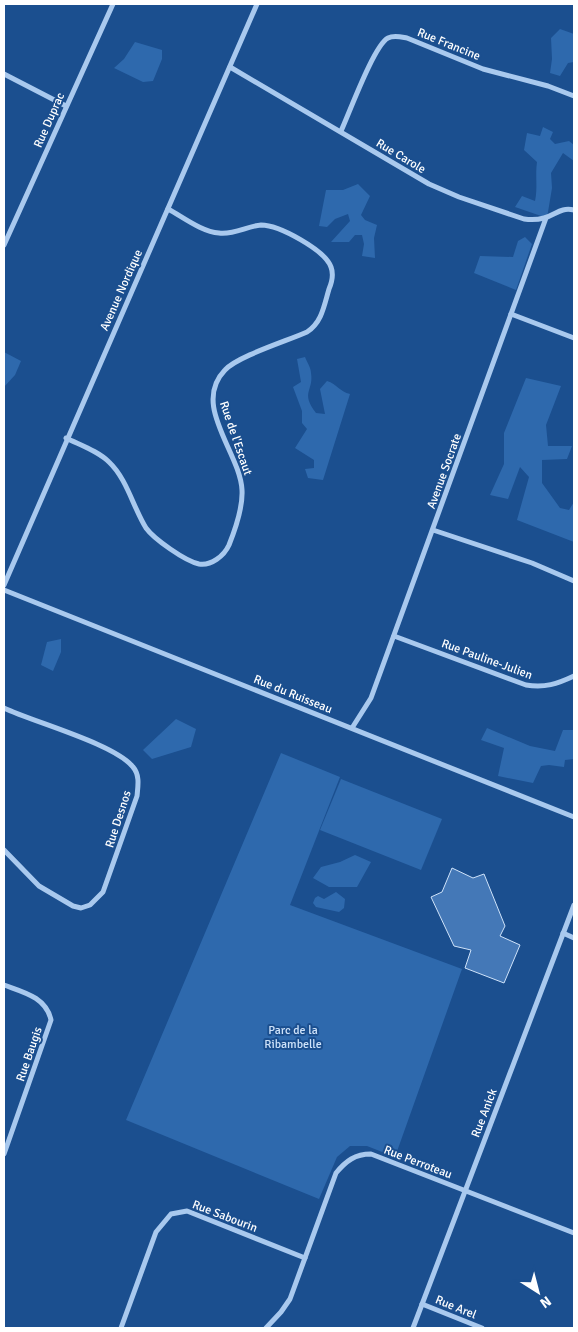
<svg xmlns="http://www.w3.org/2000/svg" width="578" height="1332" font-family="Signika,sans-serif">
  <rect width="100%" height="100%" fill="#1b4f8f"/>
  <g fill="#2e69ad">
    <polygon points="560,29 574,34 574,62 568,63 560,76 550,73 552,59 551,38"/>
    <polygon points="135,42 162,50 162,59 153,81 143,82 114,68 124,59"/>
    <path d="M543 127 553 132 550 139 555 144 569 141 574 145V161L563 153 551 173 552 188 547 218 515 207 522 196 535 201C538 188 535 175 537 162L524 150 527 133 540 136Z"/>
    <polygon points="358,184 370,196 361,215 365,220 377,225 374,238 375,258 362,256 364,244 362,235 355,235 349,242 331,242 350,221 348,214 335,219 327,227 319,226 326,190 343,190"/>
    <polygon points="525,237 532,244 516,290 474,273 480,256 513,257 518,241"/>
    <polygon points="4,352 21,361 15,375 4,387"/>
    <path d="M305 357C307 362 311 368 311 373 314 391 300 392 316 413L325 414 320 389 327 381C337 384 340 392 350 394L323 480 308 478 305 469 314 468V460L295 448 307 429 302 423V411L293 387 301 382 297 359Z"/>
    <polygon points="526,378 561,386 546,425 548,446 572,446 567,459 542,460 542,483 560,508 569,510 574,502 574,542 517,520 529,477 520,467 508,499 490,495 504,464 504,433"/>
    <polygon points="61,639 61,652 53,671 41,665 47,642"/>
    <polygon points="176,719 196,729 191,747 152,759 143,750"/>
    <polygon points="487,728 530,746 555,751 563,730 574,730 574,759 565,760 564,767 549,765 541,766 533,783 498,776 504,748 481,740"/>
    <polygon points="281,753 340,777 290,905 462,969 395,1157 367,1146 350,1146 337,1157 319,1199 126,1120"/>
    <polygon points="341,779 442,819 421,870 320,830"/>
    <polygon points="355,855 371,862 357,887 329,887 313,878 321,867 340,862"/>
    <polygon points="336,892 345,899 344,908 339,912 316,907 313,903 315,898 318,896 324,899"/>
  </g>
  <polygon fill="#4478b7" stroke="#cfe3fa" points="452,868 473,878 484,874 505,926 500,936 520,945 504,983 465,968 471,950 454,946 431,897 442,892"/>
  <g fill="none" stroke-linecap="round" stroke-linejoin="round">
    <g stroke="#a9c9ee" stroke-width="5">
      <path d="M230 67 429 184 459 197 524 219C531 220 537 220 544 218 556 215 560 207 574 210"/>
      <polyline points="4,74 66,106"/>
      <path d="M341 131C349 114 374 45 388 38 394 35 401 37 407 38L483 69 548 86 574 96"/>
      <polyline points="4,245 113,4"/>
      <polyline points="511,314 574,338"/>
      <path d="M66 438C80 445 98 451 109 462 127 479 133 507 146 528 154 539 185 561 199 564 211 566 224 556 229 545 235 530 243 507 242 490 240 452 191 405 225 370 238 356 287 341 307 332 322 322 324 306 329 289 332 282 334 275 331 267 325 250 279 225 261 225 247 226 234 235 219 233 202 232 183 217 168 209"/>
      <polyline points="433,530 532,563 574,581"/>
      <polyline points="4,585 257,4"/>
      <polyline points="4,590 574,817"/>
      <path d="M394 636 526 685C545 688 557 684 574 676"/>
      <path d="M4 708C33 722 115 744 133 767 140 775 138 786 137 796L103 892 90 905 81 908 73 906 39 886 4 850"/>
      <polyline points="352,728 371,698 546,218"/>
      <polyline points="563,933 574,938"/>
      <path d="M4 985C23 992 46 997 51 1020L4 1154"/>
      <polyline points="422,1304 482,1328"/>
      <polyline points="121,1328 156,1232 171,1214 187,1211 305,1258"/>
      <path d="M266 1328 281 1312 290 1299 336 1173C346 1161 355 1154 371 1154L574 1233"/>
      <polyline points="413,1328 574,905"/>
    </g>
  </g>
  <g text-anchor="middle" stroke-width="4" stroke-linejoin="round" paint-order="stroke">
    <g font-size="12" fill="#fff" stroke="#1b4f8f">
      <text transform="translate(449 44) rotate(22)" y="4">Rue Francine</text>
      <text transform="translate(49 120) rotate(-66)" y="4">Rue Duprac</text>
      <text transform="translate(401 156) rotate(31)" y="4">Rue Carole</text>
      <text transform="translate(121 290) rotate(-66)" y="4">Avenue Nordique</text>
      <text transform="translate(236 438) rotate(71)" y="4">Rue de l'Escaut</text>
      <text transform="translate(444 471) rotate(-70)" y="4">Avenue Socrate</text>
      <text transform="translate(487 659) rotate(20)" y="4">Rue Pauline-Julien</text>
      <text transform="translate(293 694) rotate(22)" y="4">Rue du Ruisseau</text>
      <text transform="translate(118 819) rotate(-72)" y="4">Rue Desnos</text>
      <text transform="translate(29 1054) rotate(-71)" y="4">Rue Baugis</text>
      <text transform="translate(484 1113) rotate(-69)" y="4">Rue Anick</text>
      <text transform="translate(418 1162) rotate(21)" y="4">Rue Perroteau</text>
      <text transform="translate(225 1216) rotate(21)" y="4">Rue Sabourin</text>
      <text transform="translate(456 1307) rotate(22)" y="4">Rue Arel</text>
    </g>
    <g font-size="12" fill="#cfe3fa" stroke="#1b4f8f">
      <text x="293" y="1034">Parc de la<tspan x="293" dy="14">Ribambelle</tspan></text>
    </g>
  </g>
  <rect width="578" height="1332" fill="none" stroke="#ffffff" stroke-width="10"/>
  <g transform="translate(538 1292) rotate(144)" stroke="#1b4f8f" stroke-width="4" paint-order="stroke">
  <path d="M0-4L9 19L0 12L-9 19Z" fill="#ffffff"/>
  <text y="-8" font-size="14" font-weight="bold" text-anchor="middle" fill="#ffffff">N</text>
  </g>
</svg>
